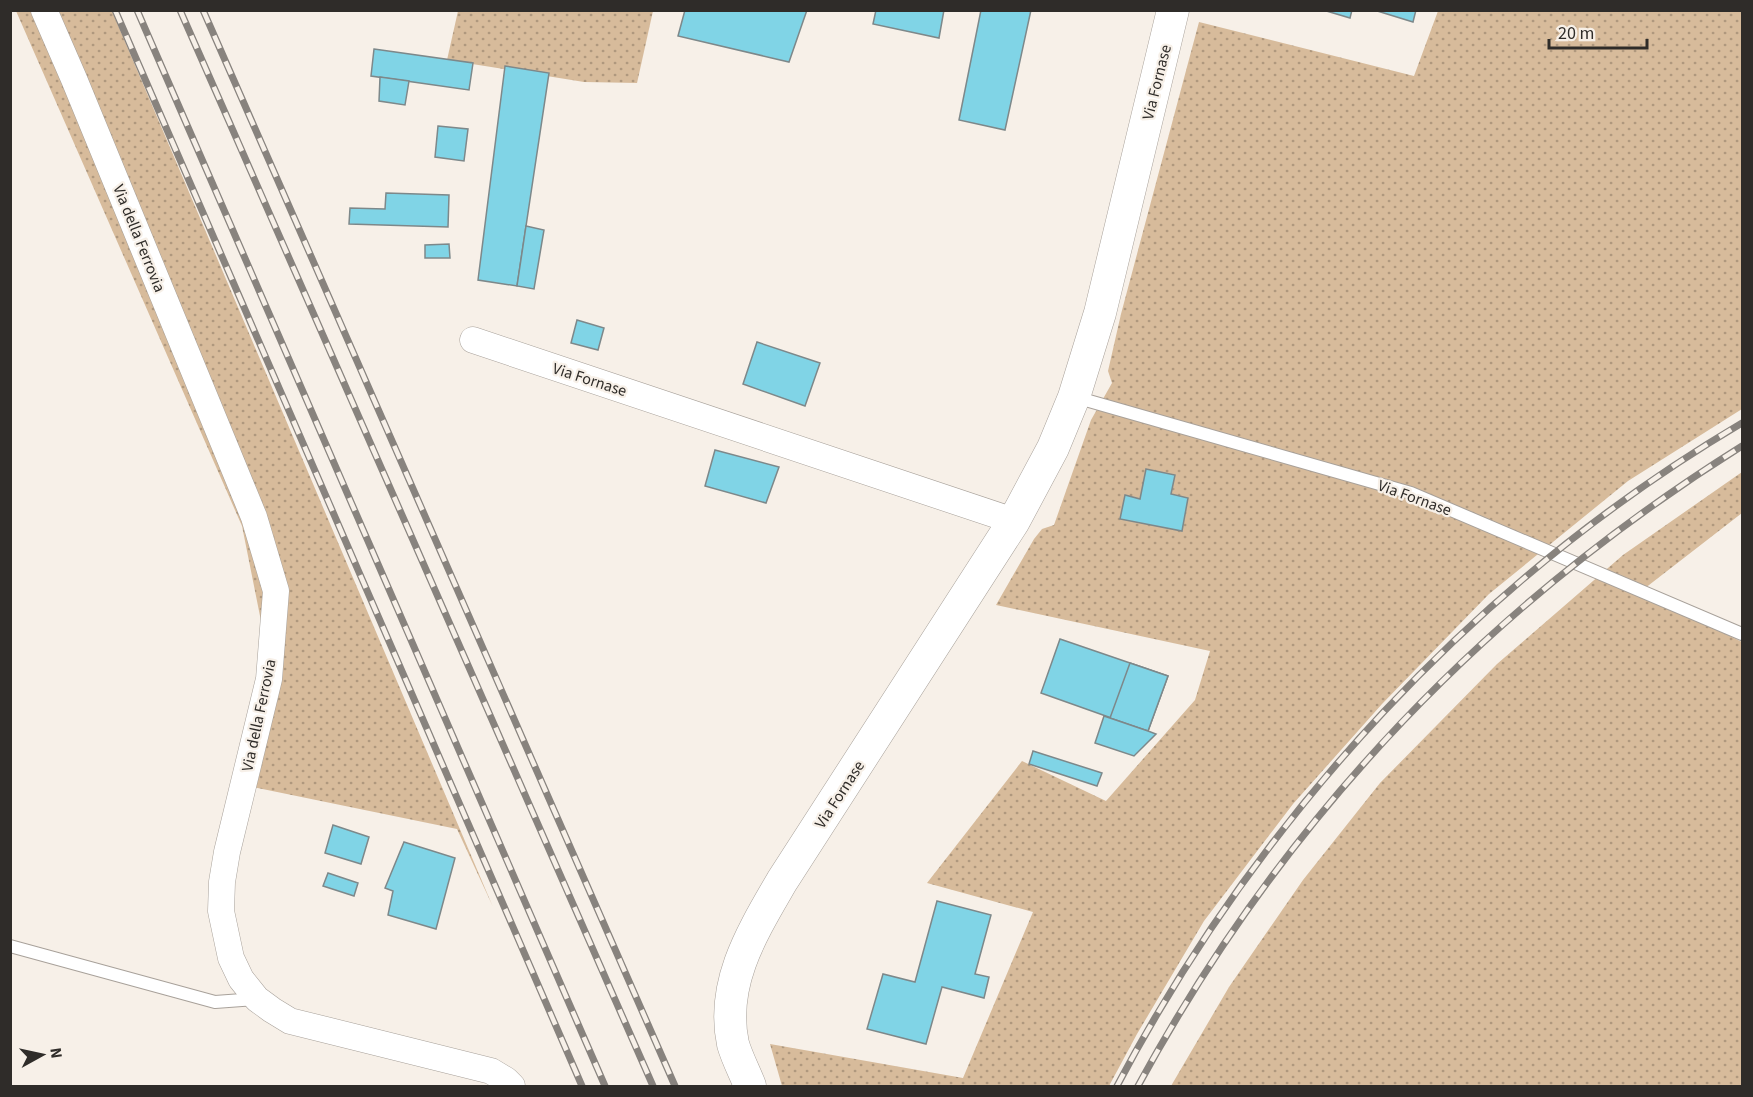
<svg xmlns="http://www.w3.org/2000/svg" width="1753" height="1097" font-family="'Source Sans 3',sans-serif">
  <defs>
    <pattern id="grass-dots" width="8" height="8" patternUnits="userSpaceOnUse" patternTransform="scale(1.5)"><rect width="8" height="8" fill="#d7bb9b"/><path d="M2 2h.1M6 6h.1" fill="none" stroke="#af987e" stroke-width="1.8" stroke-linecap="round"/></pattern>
  </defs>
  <rect width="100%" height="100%" fill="#f7f0e8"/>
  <g fill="url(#grass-dots)">
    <polygon points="16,11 112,11 493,907 457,829 238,784 266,646 242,526"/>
    <polygon points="458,11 653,11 637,83 584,82 447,60"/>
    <polygon points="1438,11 1742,11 1742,409 1628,481 1489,594 1382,704 1293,804 1204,921 1137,1034 1109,1086 782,1086 770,1044 963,1078 1033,912 927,883 1022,761 1106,801 1195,700 1210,651 996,605 1034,539 1042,529 1054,525 1091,420 1112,383 1108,371 1121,314 1199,22 1414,76"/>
    <polygon points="1742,472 1742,513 1640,592 1742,642 1742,1086 1171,1086 1229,987 1303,880 1380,783 1497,664 1623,555"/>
  </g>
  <g fill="#80d4e6" stroke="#7d888a" stroke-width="1.5">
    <polygon points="685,10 807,10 789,62 678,36"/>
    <polygon points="876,10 944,10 939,38 873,24"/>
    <polygon points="981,10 1031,10 1005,130 959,120"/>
    <polygon points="1323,10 1352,10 1350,18"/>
    <polygon points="1374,10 1416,10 1413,22"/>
    <polygon points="374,49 473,63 469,90 371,76"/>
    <polygon points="505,66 549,73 517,286 478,280"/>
    <polygon points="380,77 409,81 405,105 379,101"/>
    <polygon points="438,126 468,129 464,161 435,157"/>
    <polygon points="386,193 449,195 448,227 349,224 350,208 385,209"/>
    <polygon points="526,226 544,230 534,289 517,286"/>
    <polygon points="449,244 450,258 425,258 425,245"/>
    <polygon points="577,320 604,328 598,350 571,343"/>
    <polygon points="757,342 820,363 805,406 743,384"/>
    <polygon points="715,450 779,467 766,503 705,486"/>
    <polygon points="1146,469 1175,475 1171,494 1188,498 1182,531 1120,519 1125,495 1140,499"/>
    <polygon points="1060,639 1168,676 1148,731 1041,693"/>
    <polygon points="1130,663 1168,676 1148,731 1110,718"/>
    <polygon points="1104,716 1148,731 1156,734 1134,756 1095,743"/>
    <polygon points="1033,751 1102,773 1097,786 1029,764"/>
    <polygon points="333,825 369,837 361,864 325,853"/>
    <polygon points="404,842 455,858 436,929 388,915 393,891 385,888"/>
    <polygon points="328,873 358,883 354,896 323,886"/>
    <polygon points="937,901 991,915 975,974 989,977 984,998 942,987 926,1044 867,1029 883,974 915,982"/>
  </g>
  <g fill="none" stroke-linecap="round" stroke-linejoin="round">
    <defs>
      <g id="service">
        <polyline points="1075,397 1411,493 1742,634"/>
        <polyline points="10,946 215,1002 256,999"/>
      </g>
      <g id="minor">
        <polyline points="44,10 74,79 254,517 276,591 269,679 227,852 222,882 221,911 231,958 241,979 257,999 272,1010 290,1021 491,1071 506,1080 512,1086"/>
        <polyline points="473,340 1014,521"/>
      </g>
      <path id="tertiary" d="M750 1086C745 1073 737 1058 733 1044 720 983 753 931 782 881L1014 521 1053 448 1074 397 1100 313 1173 10"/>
    </defs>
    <use href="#service" stroke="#a8a19a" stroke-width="14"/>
    <use href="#minor" stroke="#a8a19a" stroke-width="27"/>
    <use href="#tertiary" stroke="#a8a19a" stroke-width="33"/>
    <use href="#service" stroke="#fff" stroke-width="12"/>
    <use href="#minor" stroke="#fff" stroke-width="26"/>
    <use href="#tertiary" stroke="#fff" stroke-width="32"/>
    <defs>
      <g id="rail">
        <polyline points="115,10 582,1086"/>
        <polyline points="137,10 605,1086"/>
        <polyline points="180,10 653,1086"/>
        <polyline points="203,10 675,1086"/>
        <path d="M1117 1086C1260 815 1478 579 1742 423"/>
        <path d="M1138 1086C1283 819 1485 607 1742 446"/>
      </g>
    </defs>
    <use href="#rail" stroke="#88837e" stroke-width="7"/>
    <use href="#rail" stroke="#f7f0e8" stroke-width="4.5" stroke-dasharray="14" stroke-linecap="butt"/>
  </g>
  <g text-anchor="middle" stroke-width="4.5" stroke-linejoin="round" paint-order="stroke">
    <g font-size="16" fill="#2f2c29" stroke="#f7f0e8">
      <text transform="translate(1156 82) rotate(-76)" y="6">Via Fornase</text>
      <text transform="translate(140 238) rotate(68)" y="6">Via della Ferrovia</text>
      <text transform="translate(590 379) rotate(18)" y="6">Via Fornase</text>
      <text transform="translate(1415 497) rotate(20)" y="6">Via Fornase</text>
      <text transform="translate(258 715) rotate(-78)" y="6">Via della Ferrovia</text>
      <text transform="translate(839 794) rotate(-57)" y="6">Via Fornase</text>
    </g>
  </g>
  <rect width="1753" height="1097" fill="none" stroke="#2f2c29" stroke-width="24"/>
  <g transform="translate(42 1055) rotate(82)" stroke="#f7f0e8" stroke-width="4.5" paint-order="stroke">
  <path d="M0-4.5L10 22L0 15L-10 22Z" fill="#2f2c29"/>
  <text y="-9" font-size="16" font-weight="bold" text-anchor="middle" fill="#2f2c29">N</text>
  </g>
  <path d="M1549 39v9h98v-9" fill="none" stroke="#2f2c29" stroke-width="3"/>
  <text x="1558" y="39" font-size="18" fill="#2f2c29" stroke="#f7f0e8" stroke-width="4.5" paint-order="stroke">20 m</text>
</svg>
